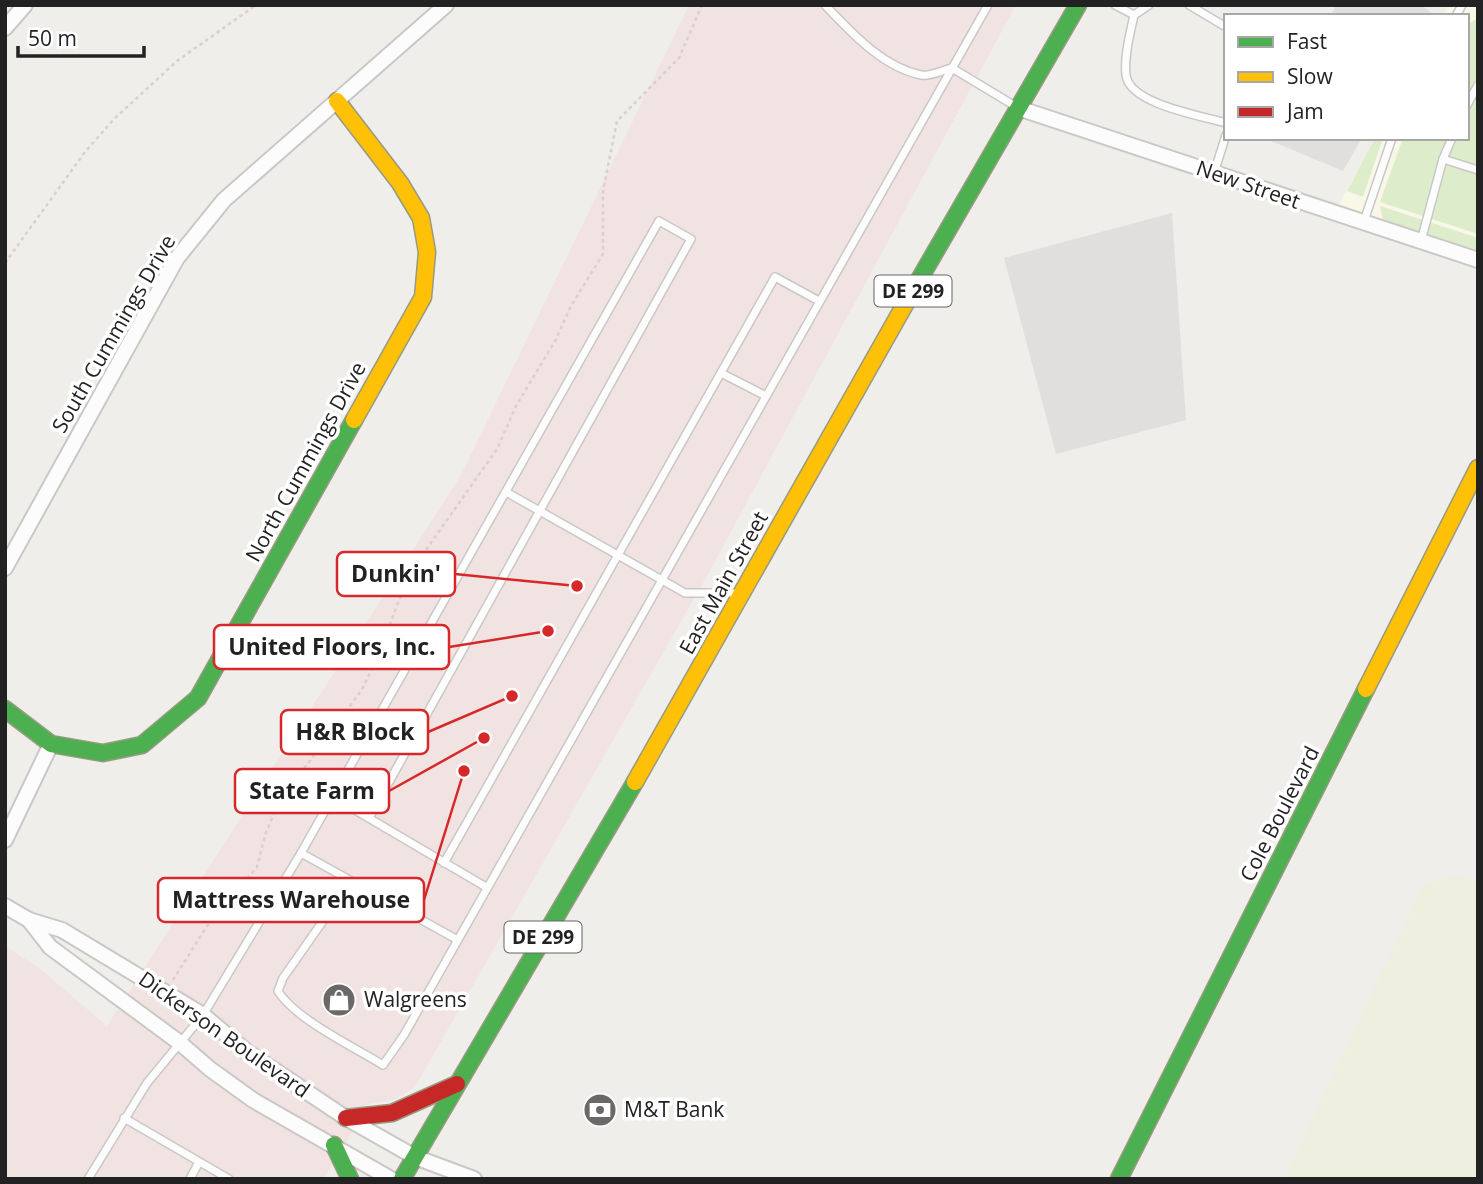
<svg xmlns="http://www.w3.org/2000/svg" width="1483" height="1184" font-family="'Open Sans',sans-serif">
  <rect width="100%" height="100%" fill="#f0eeeb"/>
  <polygon fill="#f1e3e1" points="689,5 1016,5 707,576 415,1087 395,1099 369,1104 324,1179 5,1179 5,946 38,967 107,1026 461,475"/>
  <polygon fill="#f8f7e8" points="1449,5 1478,5 1478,251 1338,206 1375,138 1467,138 1467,16 1443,16"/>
  <polygon fill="#efefdf" points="1451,876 1478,880 1478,1179 1284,1179 1423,885"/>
  <g fill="#ddeccb">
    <polygon points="1478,18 1478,234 1380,202 1403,138 1467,138 1467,25"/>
    <polygon points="1375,138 1383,138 1363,197 1347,191"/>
    <polygon points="1380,206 1478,238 1478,251 1383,220"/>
  </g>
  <g fill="#e0dfde">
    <polygon points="1336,5 1421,5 1431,12 1429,16 1331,16"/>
    <polygon points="1264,138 1362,138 1343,171"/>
    <polygon points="1172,213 1186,420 1056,454 1004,258"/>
  </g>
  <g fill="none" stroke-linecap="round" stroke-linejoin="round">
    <defs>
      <g id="lane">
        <path d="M825 5C851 32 882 67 921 75 930 77 943 70 952 68L1015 106"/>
        <polyline points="1115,5 1134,15"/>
        <path d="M1149 5 1134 15C1130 34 1124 56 1126 75 1129 104 1202 116 1226 123"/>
        <polyline points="1189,5 1226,27"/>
        <polyline points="1456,16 1462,5"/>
        <polyline points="1467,105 1478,85"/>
        <polyline points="1443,159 1478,170"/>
        <polyline points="1214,173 1226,135"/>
        <polyline points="1363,224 1392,138"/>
        <polyline points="1421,241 1443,159 1452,138"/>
        <polyline points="721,373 766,396"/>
        <polyline points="506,492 685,593 738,593"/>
        <polyline points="333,797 486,887"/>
        <polyline points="301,853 456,939"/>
        <polyline points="444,863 775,277 819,301"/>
        <path d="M351 881 283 978 278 991C295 1019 354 1047 383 1065L404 1035 988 5"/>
        <polyline points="124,1118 229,1179"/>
        <polyline points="88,1179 147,1083 203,1015 301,853 659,221 691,239 369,818"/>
        <polyline points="190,1179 199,1162"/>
      </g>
      <g id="street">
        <polyline points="5,28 25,5"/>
        <polyline points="1018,108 1478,260"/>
        <polyline points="5,568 177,258 224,200 446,5"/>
        <polyline points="5,840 51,744"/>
        <polyline points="5,906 29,920 62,930 203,1015 247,1052 346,1118 415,1157 474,1179"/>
        <polyline points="29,920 50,947 180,1043 210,1069 253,1100 391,1179"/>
      </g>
      <g id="fast">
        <polyline points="912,292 1078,5"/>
        <polyline points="5,709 51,744 103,753 142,745 198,698 354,420"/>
        <polyline points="334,1145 350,1179"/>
        <polyline points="402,1179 635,782"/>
        <polyline points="1119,1179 1366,689"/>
      </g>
      <g id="slow">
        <polyline points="337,101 400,183 421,218 427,252 423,297 354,420"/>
        <polyline points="1366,689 1478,468"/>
        <polyline points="635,782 912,292"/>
      </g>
      <polyline id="jam" points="346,1118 392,1113 457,1084"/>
    </defs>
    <use href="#lane" stroke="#c9c8c7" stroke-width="10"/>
    <use href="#street" stroke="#c9c8c7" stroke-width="18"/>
    <use href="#fast" stroke="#999a82" stroke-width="19"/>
    <use href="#slow" stroke="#999a82" stroke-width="19"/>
    <use href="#jam" stroke="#999a82" stroke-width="19"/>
    <g stroke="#dccecd" stroke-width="2.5" stroke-dasharray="3.5 3.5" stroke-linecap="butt">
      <polyline points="5,263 85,152 114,119 177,61 256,5"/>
      <polyline points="173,980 207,926 257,867 265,835 278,804 361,691 378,657 397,605 416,564 497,449 516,406 555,341 571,306 603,254 603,191 617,121 679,58 702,5"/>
    </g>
    <use href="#lane" stroke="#fdfcfc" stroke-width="7"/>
    <use href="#street" stroke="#fdfcfc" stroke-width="14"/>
    <use href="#fast" stroke="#4caf50" stroke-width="16"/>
    <use href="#slow" stroke="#ffc107" stroke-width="16"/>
    <use href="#jam" stroke="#c62828" stroke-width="16"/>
  </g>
  <defs>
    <symbol id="shop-disc" viewBox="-11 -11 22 22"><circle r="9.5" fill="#6a6968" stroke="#fff"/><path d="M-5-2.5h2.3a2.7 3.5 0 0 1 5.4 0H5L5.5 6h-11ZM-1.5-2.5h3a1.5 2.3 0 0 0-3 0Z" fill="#fff"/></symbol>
    <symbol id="bank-disc" viewBox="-11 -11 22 22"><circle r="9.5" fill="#6a6968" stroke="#fff"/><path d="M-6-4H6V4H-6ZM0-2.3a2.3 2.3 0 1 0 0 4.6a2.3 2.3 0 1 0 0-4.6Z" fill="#fff"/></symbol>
  </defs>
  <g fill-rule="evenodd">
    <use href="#shop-disc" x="320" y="981" width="38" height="38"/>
    <use href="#bank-disc" x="581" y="1091" width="38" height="38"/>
  </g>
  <g text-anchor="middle" stroke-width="7" stroke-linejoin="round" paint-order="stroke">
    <g fill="#fff" stroke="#646464" stroke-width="2">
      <rect x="874.5" y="275.5" width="77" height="31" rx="5"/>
      <rect x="504.5" y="921.5" width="77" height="31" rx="5"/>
    </g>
    <g font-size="19" font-weight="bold" fill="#222">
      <text x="913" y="298">DE 299</text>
      <text x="543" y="944">DE 299</text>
    </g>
    <g font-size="21" fill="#222" stroke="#fff">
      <text transform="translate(1248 185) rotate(19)" y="7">New Street</text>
      <text transform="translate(114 334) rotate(-60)" y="7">South Cummings Drive</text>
      <text transform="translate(306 462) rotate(-61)" y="7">North Cummings Drive</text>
      <text transform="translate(724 583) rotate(-61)" y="7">East Main Street</text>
      <text transform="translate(1280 814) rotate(-63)" y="7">Cole Boulevard</text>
      <text transform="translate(224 1035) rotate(35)" y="7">Dickerson Boulevard</text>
    </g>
    <g font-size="21" fill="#222" stroke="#fff" text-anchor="start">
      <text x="364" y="1007">Walgreens</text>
      <text x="624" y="1117">M&amp;T Bank</text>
    </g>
  </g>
  <path fill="none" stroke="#d62828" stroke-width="2.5" d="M577 586L455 574M548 631L449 647M512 696L428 732M484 738L389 791M464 771L424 900"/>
  <g fill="#d62828" stroke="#fff" stroke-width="2.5">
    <circle cx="577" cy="586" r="7"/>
    <circle cx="548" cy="631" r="7"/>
    <circle cx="512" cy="696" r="7"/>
    <circle cx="484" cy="738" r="7"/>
    <circle cx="464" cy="771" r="7"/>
  </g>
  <g fill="#fff" stroke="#d62828" stroke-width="2.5">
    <rect x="337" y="552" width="118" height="44" rx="7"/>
    <rect x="214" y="625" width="235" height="44" rx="7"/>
    <rect x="281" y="710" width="147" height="44" rx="7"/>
    <rect x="235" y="769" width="154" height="44" rx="7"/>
    <rect x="158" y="878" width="266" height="44" rx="7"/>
  </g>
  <g font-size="23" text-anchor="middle" font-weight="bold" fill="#222">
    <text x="396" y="582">Dunkin'</text>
    <text x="332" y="655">United Floors, Inc.</text>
    <text x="355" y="740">H&amp;R Block</text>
    <text x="312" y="799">State Farm</text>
    <text x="291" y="908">Mattress Warehouse</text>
  </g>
  <rect width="1483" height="1184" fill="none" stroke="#222222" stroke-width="14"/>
  <rect x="1224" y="14" width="245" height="126" fill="#ffffff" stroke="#a7a7a7" stroke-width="2"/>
  <rect x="1238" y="37" width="35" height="10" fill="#4caf50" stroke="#a7a7a7" stroke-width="2"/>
  <text x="1287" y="49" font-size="21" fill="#222222">Fast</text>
  <rect x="1238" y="72" width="35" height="10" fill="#ffc107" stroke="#a7a7a7" stroke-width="2"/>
  <text x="1287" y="84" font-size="21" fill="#222222">Slow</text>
  <rect x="1238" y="107" width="35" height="10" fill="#c62828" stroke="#a7a7a7" stroke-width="2"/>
  <text x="1287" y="119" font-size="21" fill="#222222">Jam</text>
  <path d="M18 46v10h126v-10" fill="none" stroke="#222222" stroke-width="3.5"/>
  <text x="28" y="46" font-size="21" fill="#222222" stroke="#ffffff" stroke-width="5" paint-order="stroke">50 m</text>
</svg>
